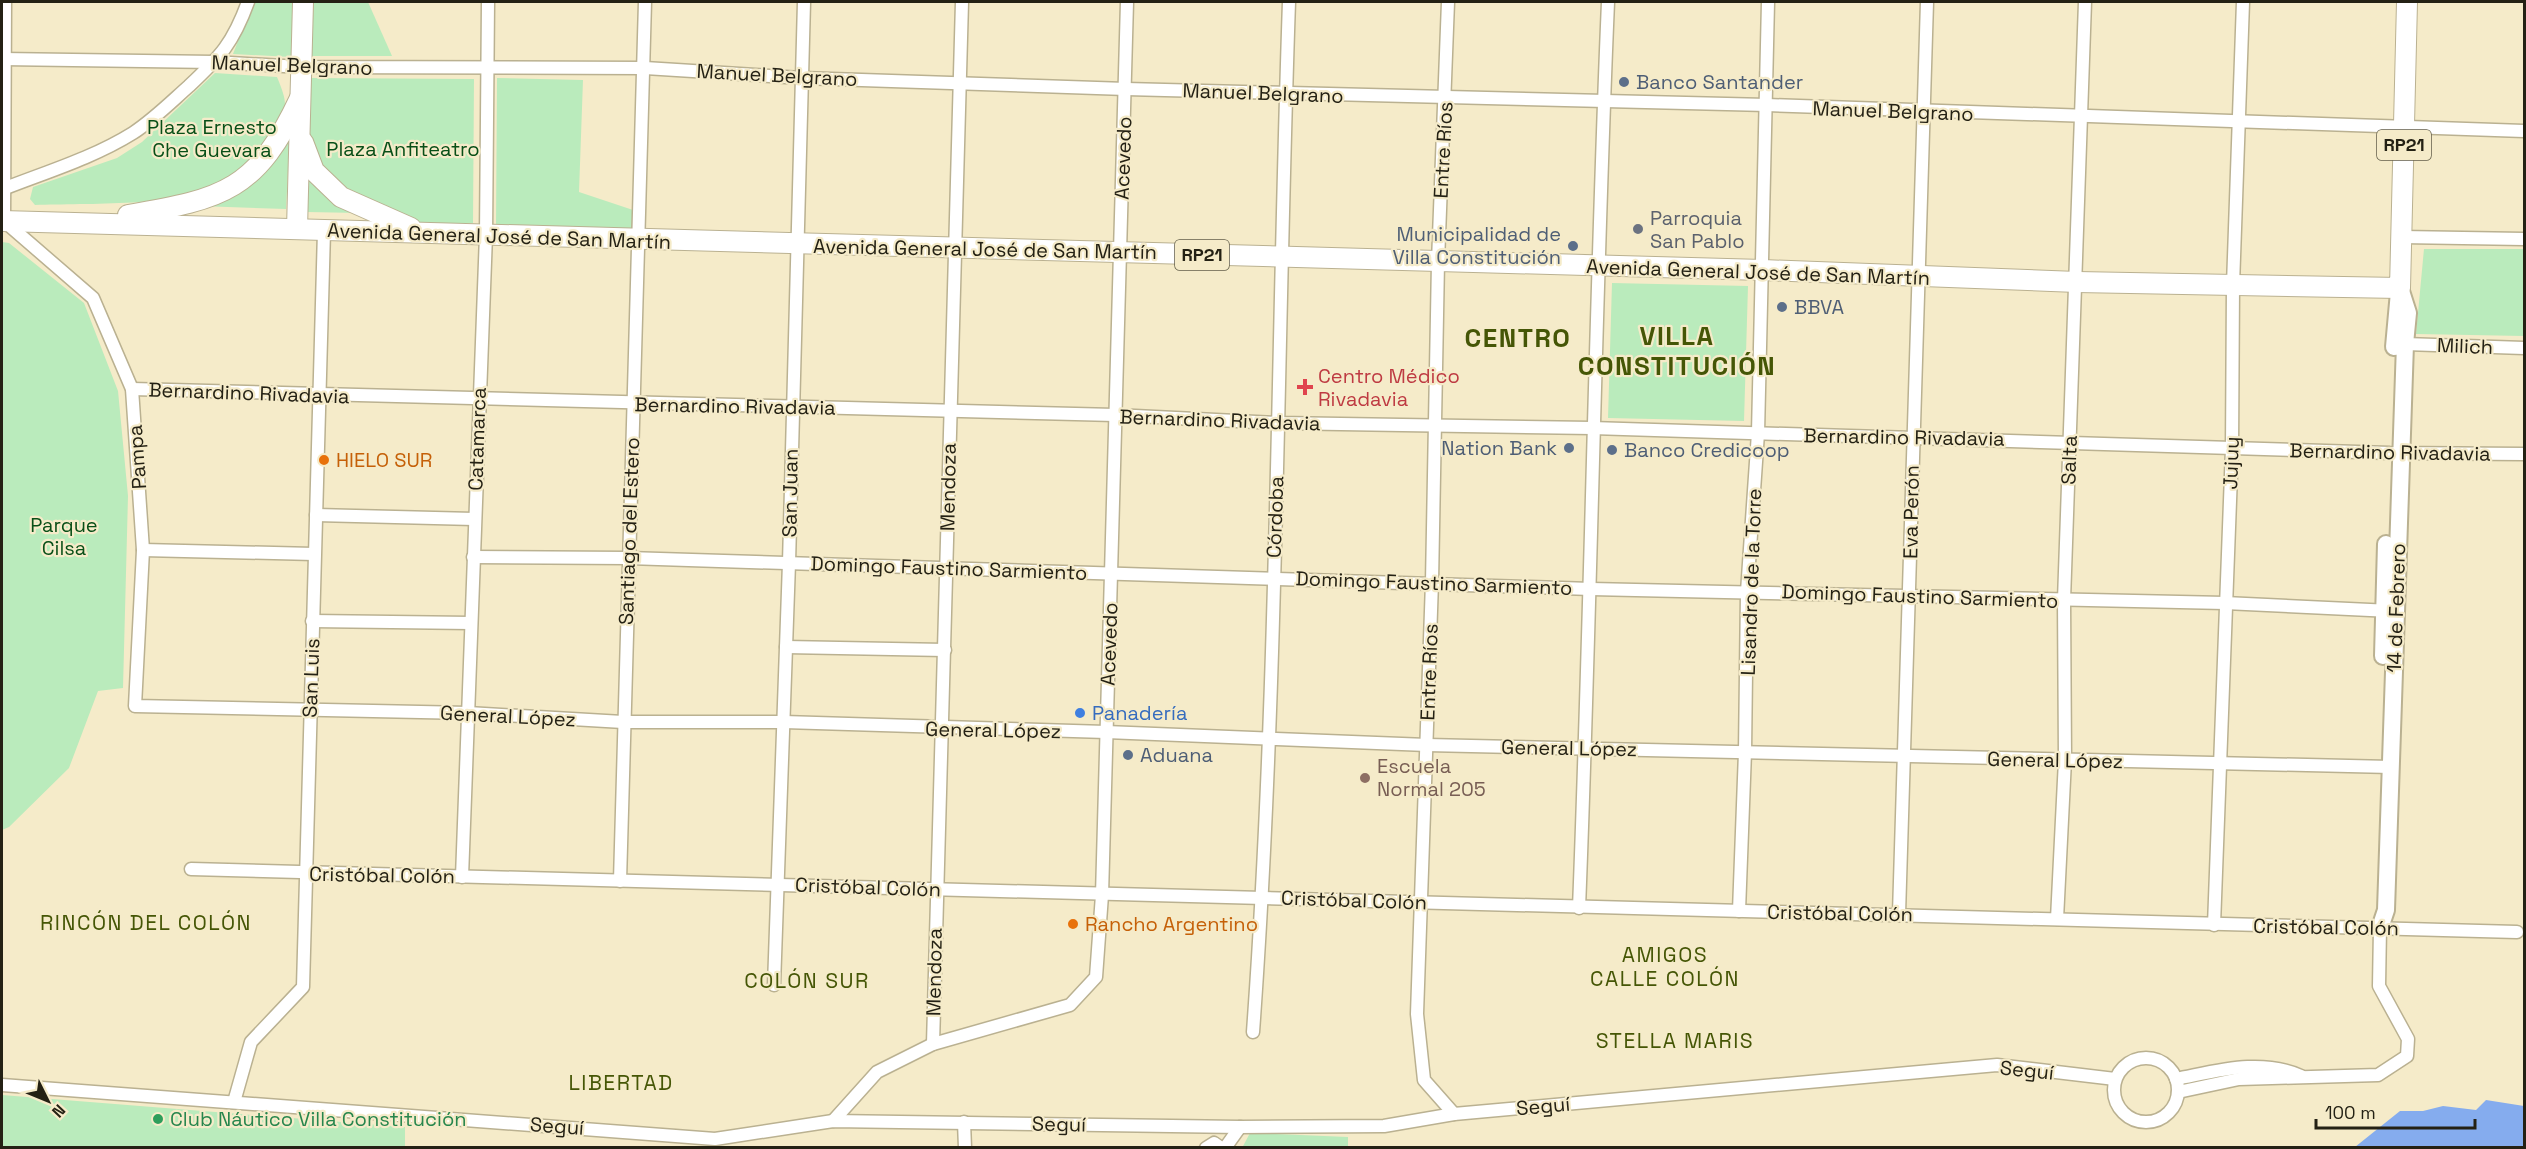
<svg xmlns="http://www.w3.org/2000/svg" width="2526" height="1149" font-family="'Space Grotesk',sans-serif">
  <rect width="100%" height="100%" fill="#f5ebc9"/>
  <g fill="#baebbc">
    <polygon points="253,2 293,2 291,57 233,54"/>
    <polygon points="314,2 368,2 392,56 310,56"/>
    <path d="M215 73 277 77C290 108 287 110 269 139 259 156 242 174 224 184 181 207 86 203 35 205L30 199 33 187 117 158 142 142Z"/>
    <polygon points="311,78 474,79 473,223 400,223 314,171 308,126"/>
    <polygon points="497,78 583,80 579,192 633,210 632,231 496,225"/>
    <polygon points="290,130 286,209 199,206"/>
    <polygon points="309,165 359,213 307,212"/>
    <polygon points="2,242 9,243 84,303 118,391 128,496 123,688 98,691 69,768 9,827 2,830"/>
    <polygon points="2424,249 2524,249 2524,336 2416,334"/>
    <polygon points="1612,283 1748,286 1744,421 1608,418"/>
    <polygon points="2,1095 405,1127 405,1147 2,1147"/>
    <polygon points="1250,1133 1348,1137 1348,1147 1242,1148"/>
  </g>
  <polygon fill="#85acee" points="2486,1100 2524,1106 2524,1147 2355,1147 2400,1111 2423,1111 2443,1106 2476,1110"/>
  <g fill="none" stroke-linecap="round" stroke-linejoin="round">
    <defs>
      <g id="minor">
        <polyline points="5,2 4,221 93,298 132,389 143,550 135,706 468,713 623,722 784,722 1106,732 1427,745 2391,767"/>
        <polyline points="1448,2 1438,262 1432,582 1417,1014 1424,1080 1454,1114"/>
        <polyline points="2,59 214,62 301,67 645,68 802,78 1126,89 1767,105 2524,131"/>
        <path d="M3 189C46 172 93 158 133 133 153 120 171 102 189 86 221 56 233 43 248 2"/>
        <polyline points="2402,237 2524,239"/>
        <polyline points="2405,344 2524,348"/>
        <polyline points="132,389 1115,415 1279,423 1592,428 2390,453 2524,454"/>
        <polyline points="316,515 474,519"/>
        <polyline points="143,550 314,554"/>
        <polyline points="473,557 628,558 1591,589 2225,603 2391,611"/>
        <polyline points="312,621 471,623"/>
        <polyline points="786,647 945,650"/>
        <polyline points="191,869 2517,932"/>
        <polyline points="462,877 486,235 488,2"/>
        <polyline points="620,881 645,2"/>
        <path d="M1579 908C1591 606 1595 304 1608 2"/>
        <polyline points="1739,911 1745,752 1747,592 1758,433 1768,2"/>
        <polyline points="1899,914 1927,2"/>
        <polyline points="2057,919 2065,760 2064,600 2085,2"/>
        <polyline points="2214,925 2232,448 2233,285 2243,2"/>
        <polyline points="774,985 789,563 804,2"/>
        <path d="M1253 1032C1278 689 1277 345 1289 2"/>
        <polyline points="933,1044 962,2"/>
        <circle cx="2146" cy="1090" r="32"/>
        <path d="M2176 1079C2218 1071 2260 1058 2301 1076"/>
        <polyline points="2,1085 715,1139 833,1121 1240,1127 1384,1126 1454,1114 1997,1065 2115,1079"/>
        <polyline points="2178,1092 2239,1079 2378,1075 2407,1056 2408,1039 2379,986 2380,928"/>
        <polyline points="234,1102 251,1042 303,987 324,231"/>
        <polyline points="833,1121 877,1072 933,1044 1070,1005 1096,977 1102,895 1127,2"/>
        <polyline points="964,1122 965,1148"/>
        <polyline points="1206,1148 1214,1143 1221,1148"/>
        <polyline points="1225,1148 1240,1127"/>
      </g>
      <g id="secondary">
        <polyline points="2394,347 2399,292"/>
        <polyline points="2383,656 2386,544"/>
        <polyline points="2380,928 2386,910 2405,344 2408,313 2400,288"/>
      </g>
      <g id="primary">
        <polyline points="303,142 314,171 341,197 411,228"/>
        <path d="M128 215C224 199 257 190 300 98"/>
        <polyline points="2,221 1763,270 2077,282 2400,288 2407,2"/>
        <polyline points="297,229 303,2"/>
      </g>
    </defs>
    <use href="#minor" stroke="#bab191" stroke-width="15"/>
    <use href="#secondary" stroke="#bab191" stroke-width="20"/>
    <use href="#primary" stroke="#bab191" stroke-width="22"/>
    <use href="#minor" stroke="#fff" stroke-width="12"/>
    <use href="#secondary" stroke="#fff" stroke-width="16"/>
    <use href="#primary" stroke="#fff" stroke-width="20"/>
  </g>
  <g fill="#5c6f8a" stroke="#f5ebc9" stroke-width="2">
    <circle cx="1624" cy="82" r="6"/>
    <circle cx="1573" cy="246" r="6"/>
    <circle cx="1782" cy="307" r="6"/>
    <circle cx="1569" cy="448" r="6"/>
    <circle cx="1612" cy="450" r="6"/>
    <circle cx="1128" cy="755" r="6"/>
  </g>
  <circle fill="#6b7280" stroke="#f5ebc9" stroke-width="2" cx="1638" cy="229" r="6"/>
  <path fill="#e0444e" stroke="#f5ebc9" stroke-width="2" d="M1302 378h6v6h6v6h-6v6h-6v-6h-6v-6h6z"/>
  <g fill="#e8710a" stroke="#f5ebc9" stroke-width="2">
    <circle cx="324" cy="460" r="6"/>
    <circle cx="1073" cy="924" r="6"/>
  </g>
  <circle fill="#3f7fe0" stroke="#f5ebc9" stroke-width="2" cx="1080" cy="713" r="6"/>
  <circle fill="#8d6e63" stroke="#f5ebc9" stroke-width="2" cx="1365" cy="778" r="6"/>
  <circle fill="#2e9e5b" stroke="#f5ebc9" stroke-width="2" cx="158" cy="1119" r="6"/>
  <g text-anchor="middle" stroke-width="4.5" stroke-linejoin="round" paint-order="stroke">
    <g fill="#f5ebc9" stroke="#635e4a" stroke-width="1.5">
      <rect x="2377" y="130" width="54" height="30" rx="4.5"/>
      <rect x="1175" y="240" width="54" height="30" rx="4.5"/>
    </g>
    <g font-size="18" font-weight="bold" fill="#242114">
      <text x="2404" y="151">RP21</text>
      <text x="1202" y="261">RP21</text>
    </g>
    <g font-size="20" fill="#242114" stroke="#f5ebc9">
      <text transform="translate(292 65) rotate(2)" y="7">Manuel Belgrano</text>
      <text transform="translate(777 75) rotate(3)" y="7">Manuel Belgrano</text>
      <text transform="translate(1263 93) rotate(2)" y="7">Manuel Belgrano</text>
      <text transform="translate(1893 111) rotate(2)" y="7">Manuel Belgrano</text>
      <text transform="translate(1443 150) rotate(-87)" y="7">Entre Ríos</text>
      <text transform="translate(1123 158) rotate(-88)" y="7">Acevedo</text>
      <text transform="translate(499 236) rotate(2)" y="7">Avenida General José de San Martín</text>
      <text transform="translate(985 249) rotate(1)" y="7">Avenida General José de San Martín</text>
      <text transform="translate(1758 272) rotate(2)" y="7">Avenida General José de San Martín</text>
      <text transform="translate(2465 346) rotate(2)" y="7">Milich</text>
      <text transform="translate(249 393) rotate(2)" y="7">Bernardino Rivadavia</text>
      <text transform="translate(735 406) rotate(1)" y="7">Bernardino Rivadavia</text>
      <text transform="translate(1220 420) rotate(2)" y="7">Bernardino Rivadavia</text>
      <text transform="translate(1904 437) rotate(1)" y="7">Bernardino Rivadavia</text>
      <text transform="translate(477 439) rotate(-88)" y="7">Catamarca</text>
      <text transform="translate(2390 452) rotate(1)" y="7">Bernardino Rivadavia</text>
      <text transform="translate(137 457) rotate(-94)" y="7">Pampa</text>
      <text transform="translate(2069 460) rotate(-88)" y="7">Salta</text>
      <text transform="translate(2231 463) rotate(-88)" y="7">Jujuy</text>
      <text transform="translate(948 487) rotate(-89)" y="7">Mendoza</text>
      <text transform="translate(790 493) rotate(-89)" y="7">San Juan</text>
      <text transform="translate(1911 512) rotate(-89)" y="7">Eva Perón</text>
      <text transform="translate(1275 517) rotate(-88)" y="7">Córdoba</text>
      <text transform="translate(629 531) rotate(-88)" y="7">Santiago del Estero</text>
      <text transform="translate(949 568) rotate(2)" y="7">Domingo Faustino Sarmiento</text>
      <text transform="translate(1751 582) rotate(-88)" y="7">Lisandro de la Torre</text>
      <text transform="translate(1434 583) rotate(2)" y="7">Domingo Faustino Sarmiento</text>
      <text transform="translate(1920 596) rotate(2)" y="7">Domingo Faustino Sarmiento</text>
      <text transform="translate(2396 608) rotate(-88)" y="7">14 de Febrero</text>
      <text transform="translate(1109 644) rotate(-88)" y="7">Acevedo</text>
      <text transform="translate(1429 672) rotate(-88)" y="7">Entre Ríos</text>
      <text transform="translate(311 678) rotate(-88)" y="7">San Luis</text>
      <text transform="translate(508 716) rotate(3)" y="7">General López</text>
      <text transform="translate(993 730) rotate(1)" y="7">General López</text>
      <text transform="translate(1569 748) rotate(1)" y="7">General López</text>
      <text transform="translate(2055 760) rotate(1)" y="7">General López</text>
      <text transform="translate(382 875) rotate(1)" y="7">Cristóbal Colón</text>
      <text transform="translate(868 887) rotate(2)" y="7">Cristóbal Colón</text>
      <text transform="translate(1354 900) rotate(2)" y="7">Cristóbal Colón</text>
      <text transform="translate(1840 913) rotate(1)" y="7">Cristóbal Colón</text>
      <text transform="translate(2326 927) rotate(1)" y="7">Cristóbal Colón</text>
      <text transform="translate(934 972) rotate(-89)" y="7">Mendoza</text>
      <text transform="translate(2027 1070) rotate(6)" y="7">Seguí</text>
      <text transform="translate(1543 1106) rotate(-5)" y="7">Seguí</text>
      <text transform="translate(1059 1124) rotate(1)" y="7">Seguí</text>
      <text transform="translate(557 1126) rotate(4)" y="7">Seguí</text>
    </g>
    <g font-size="20" fill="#4e5e75" stroke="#f5ebc9" text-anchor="start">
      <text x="1636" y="89">Banco Santander</text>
      <text x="1561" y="241" text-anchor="end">Municipalidad de<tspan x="1561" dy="23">Villa Constitución</tspan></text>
      <text x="1794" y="314">BBVA</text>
      <text x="1557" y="455" text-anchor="end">Nation Bank</text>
      <text x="1624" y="457">Banco Credicoop</text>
      <text x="1140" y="762">Aduana</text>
    </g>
    <g font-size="20" fill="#084f17" stroke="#f5ebc9">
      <text x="212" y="134">Plaza Ernesto<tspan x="212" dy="23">Che Guevara</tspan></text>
      <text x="403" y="156">Plaza Anfiteatro</text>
      <text x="64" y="532">Parque<tspan x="64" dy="23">Cilsa</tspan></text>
    </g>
    <g font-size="20" fill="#5b616d" stroke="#f5ebc9" text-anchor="start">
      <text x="1650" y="225">Parroquia<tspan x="1650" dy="23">San Pablo</tspan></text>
    </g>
    <g font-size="20" fill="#be3a42" stroke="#f5ebc9" text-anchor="start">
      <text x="1318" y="383">Centro Médico<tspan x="1318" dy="23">Rivadavia</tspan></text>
    </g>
    <g font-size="20" fill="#c56008" stroke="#f5ebc9" text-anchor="start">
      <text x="336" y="467">HIELO SUR</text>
      <text x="1085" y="931">Rancho Argentino</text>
    </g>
    <g font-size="20" fill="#366cbe" stroke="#f5ebc9" text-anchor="start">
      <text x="1092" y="720">Panadería</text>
    </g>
    <g font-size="20" fill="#785e54" stroke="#f5ebc9" text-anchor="start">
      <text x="1377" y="773">Escuela<tspan x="1377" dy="23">Normal 205</tspan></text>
    </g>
    <g font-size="20" fill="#27864d" stroke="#f5ebc9" text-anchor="start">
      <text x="170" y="1126">Club Náutico Villa Constitución</text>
    </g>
    <g font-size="21" letter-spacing="1.5" fill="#455606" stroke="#f5ebc9">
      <text x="146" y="930">RINCÓN DEL COLÓN</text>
      <text x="1665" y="962">AMIGOS<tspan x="1665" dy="24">CALLE COLÓN</tspan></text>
      <text x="807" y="988">COLÓN SUR</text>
      <text x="1675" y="1048">STELLA MARIS</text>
      <text x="621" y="1090">LIBERTAD</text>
    </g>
    <g font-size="26" font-weight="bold" letter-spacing="1.5" fill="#455606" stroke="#f5ebc9">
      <text x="1677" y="345">VILLA<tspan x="1677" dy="30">CONSTITUCIÓN</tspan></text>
      <text x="1518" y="347">CENTRO</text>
    </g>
  </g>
  <rect width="2526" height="1149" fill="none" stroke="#242114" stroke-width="6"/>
  <g transform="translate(48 1101) rotate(133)" stroke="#f5ebc9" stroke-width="4.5" paint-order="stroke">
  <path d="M0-4.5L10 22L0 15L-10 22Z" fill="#242114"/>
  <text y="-9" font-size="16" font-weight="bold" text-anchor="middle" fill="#242114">N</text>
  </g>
  <path d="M2316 1119v9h159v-9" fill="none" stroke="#242114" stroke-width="3"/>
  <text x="2325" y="1119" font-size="18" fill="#242114" stroke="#f5ebc9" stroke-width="4.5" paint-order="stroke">100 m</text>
</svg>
